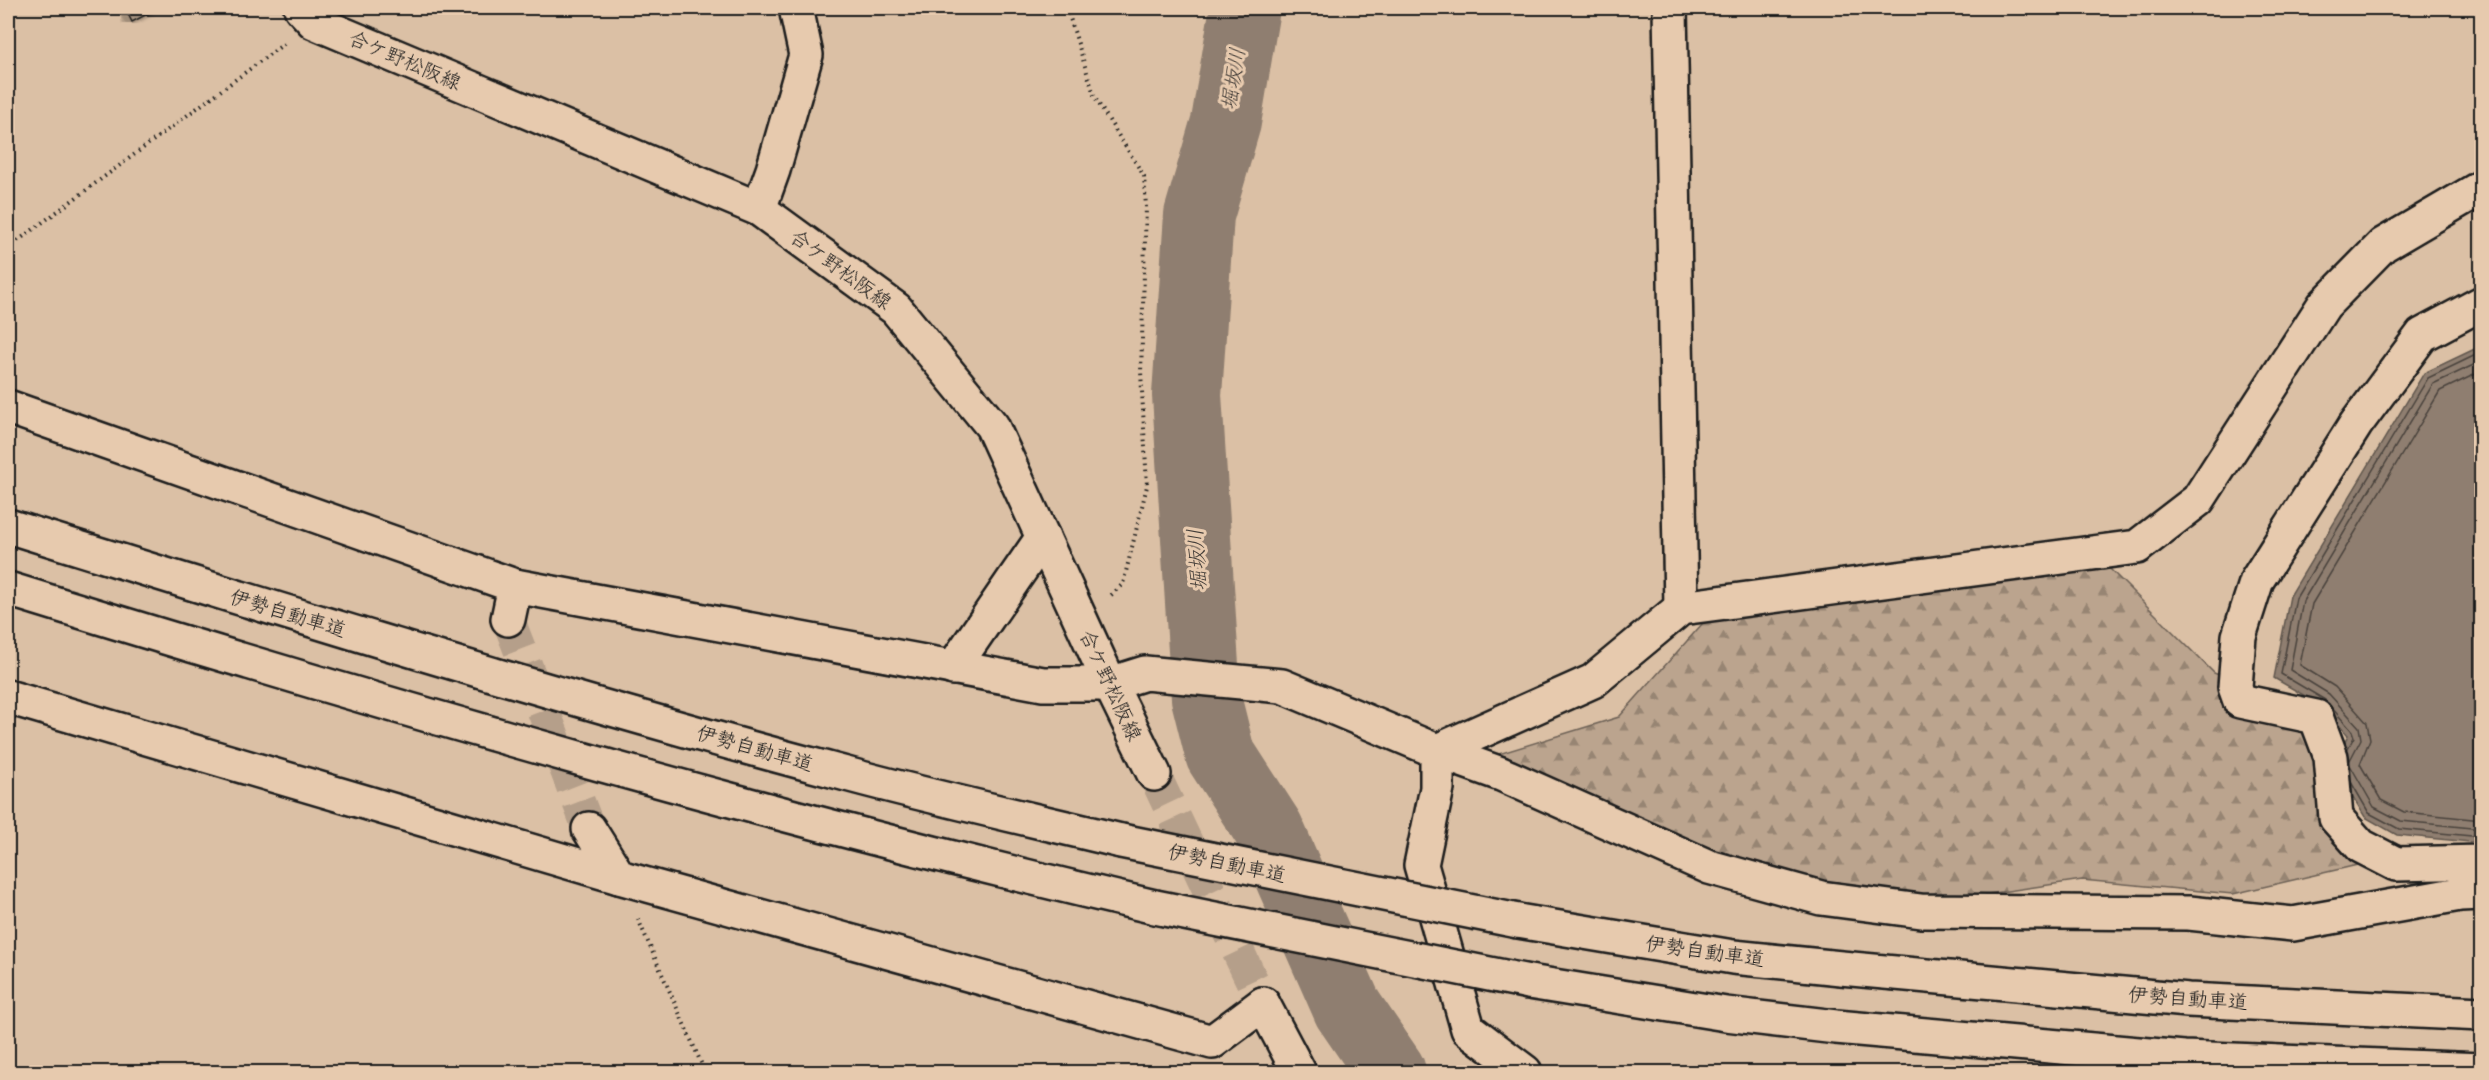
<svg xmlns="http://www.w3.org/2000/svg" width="2489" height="1080" font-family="'Patrick Hand','Klee One',sans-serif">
  <defs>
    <pattern id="forest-firs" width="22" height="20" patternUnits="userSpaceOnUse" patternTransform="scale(1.5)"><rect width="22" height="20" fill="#bba48e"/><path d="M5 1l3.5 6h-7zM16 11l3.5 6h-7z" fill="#978573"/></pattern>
    <filter id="shadow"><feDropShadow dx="-5.5" dy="5.5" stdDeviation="1.5" flood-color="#0004"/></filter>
  </defs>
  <rect width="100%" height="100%" fill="#dbc0a5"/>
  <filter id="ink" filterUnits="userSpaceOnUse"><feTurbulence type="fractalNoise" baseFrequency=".0167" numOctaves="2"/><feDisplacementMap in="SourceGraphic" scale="12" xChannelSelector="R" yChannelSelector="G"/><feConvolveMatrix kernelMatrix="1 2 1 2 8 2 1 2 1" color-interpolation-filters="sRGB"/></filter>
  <g filter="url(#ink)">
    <polygon fill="url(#forest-firs)" stroke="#6c6055" stroke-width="1.5" points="2110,569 2214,673 2294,705 2344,813 2379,860 2233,894 2082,880 1899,907 1809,899 1479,760 1619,717 1712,613"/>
    <polygon fill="#8f7e6f" stroke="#61574e" stroke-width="1.5" points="2481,346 2481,843 2397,835 2365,817 2333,764 2348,735 2321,705 2274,678 2290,596 2424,373"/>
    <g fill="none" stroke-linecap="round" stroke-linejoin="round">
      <g stroke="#4a433d" stroke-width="1.5">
        <polyline points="2482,371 2440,391 2312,604 2300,665 2335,687 2367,723 2370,739 2360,764 2381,800 2404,812 2482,820"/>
        <polyline points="2347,750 2354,737 2352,731 2325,700 2281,674 2296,598 2428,378 2482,352"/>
        <polyline points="2349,762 2361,739 2359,727 2329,694 2290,670 2303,601 2433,384 2482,361"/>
        <polyline points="2350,765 2374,807 2401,821 2482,829"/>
        <polyline points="2351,782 2369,813 2399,829 2482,837"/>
      </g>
      <polyline stroke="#8f7e6f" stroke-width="70" points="1245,8 1226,122 1199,215 1187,395 1206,698 1220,754 1269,830 1348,1009 1391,1072"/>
    </g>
    <polygon fill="#a5927f" stroke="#1c1c1c" stroke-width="1.5" filter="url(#shadow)" points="125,8 159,8 132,22"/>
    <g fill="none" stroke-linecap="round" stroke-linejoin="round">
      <polyline stroke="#b59f8a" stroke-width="33" stroke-dasharray="33 16" stroke-linecap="butt" points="508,619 589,829"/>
      <polyline stroke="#b59f8a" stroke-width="33" stroke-dasharray="33 16" stroke-linecap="butt" points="1154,774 1263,1004"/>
      <defs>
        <g id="street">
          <polyline points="1670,8 1681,608"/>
          <polyline points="2482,303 2422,335 2356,424 2257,580 2239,636 2235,687 2240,701 2316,717 2331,757 2336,818 2361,846 2396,864 2482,862"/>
          <polyline points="8,407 515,586 1043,684 1110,684 1145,673 1282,686 1437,751 1501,774 1709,867 1821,898 1921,911 2189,913 2293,924 2460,894 2482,893"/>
          <polyline points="508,619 515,586"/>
          <polyline points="953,668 1043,537"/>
          <polyline points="8,697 619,877 1212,1042 1263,1004"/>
          <polyline points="1437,751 1593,681 1681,608 2137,547 2198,500 2324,305 2383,245 2482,187"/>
          <polyline points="1437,751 1437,788 1421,865 1468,1029 1525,1072"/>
          <polyline points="589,829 619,877"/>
        </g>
        <polyline id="secondary" points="759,209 773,170 806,55 796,8"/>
        <g id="primary">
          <polyline points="301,8 314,22 759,209 896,309 992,426 1110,684 1154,774"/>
          <polyline points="1263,1004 1299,1072"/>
        </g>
        <g id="highway">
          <path d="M8 526C287 613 567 700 850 775 939 799 1030 819 1121 841"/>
          <path d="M8 589C387 706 768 817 1155 907"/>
          <polyline points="1518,921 1733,957 1841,968 2188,1000 2482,1014"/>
          <polyline points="1529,982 1726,1014 1836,1027 2184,1058 2482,1070"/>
        </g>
      </defs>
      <use href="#street" stroke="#1c1c1c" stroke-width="38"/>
      <use href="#secondary" stroke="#1c1c1c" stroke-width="38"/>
      <use href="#primary" stroke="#1c1c1c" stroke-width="38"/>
      <use href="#highway" stroke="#1c1c1c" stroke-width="38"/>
      <g stroke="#1c1c1c" stroke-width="4" stroke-dasharray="1.5 4.5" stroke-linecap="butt">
        <polyline points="1070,8 1069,15 1095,98 1144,176 1146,207 1141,372 1147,486 1123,584 1110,596"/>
        <polyline points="8,248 285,43"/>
        <polyline points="638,919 705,1072"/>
      </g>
      <use href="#street" stroke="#e7caae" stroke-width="33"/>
      <use href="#secondary" stroke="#e7caae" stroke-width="33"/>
      <use href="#primary" stroke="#e7caae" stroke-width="33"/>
      <use href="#highway" stroke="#e7caae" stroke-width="33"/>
      <defs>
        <g id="highway-bridge">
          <polyline points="1121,841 1518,921"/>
          <polyline points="1155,907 1529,982"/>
        </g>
      </defs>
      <use href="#highway-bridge" stroke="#1c1c1c" stroke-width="38" stroke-linecap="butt"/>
      <use href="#highway-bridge" stroke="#e7caae" stroke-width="33"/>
    </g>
  </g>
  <g text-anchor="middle" stroke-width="6" stroke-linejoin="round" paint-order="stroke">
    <g font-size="20" fill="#1c1c1c" stroke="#e7caae">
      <text transform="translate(405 60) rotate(23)" y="7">合ケ野松阪線</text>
      <text transform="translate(841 269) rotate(36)" y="7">合ケ野松阪線</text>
      <text transform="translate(288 613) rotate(17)" y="7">伊勢自動車道</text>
      <text transform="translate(1111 685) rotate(65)" y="7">合ケ野松阪線</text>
      <text transform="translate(755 748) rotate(16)" y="7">伊勢自動車道</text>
      <text transform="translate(1227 863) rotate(12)" y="7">伊勢自動車道</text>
      <text transform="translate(1705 951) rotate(8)" y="7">伊勢自動車道</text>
      <text transform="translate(2188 998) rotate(4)" y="7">伊勢自動車道</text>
    </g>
    <g font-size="21" font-style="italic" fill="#443e39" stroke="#e7caae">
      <text transform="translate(1233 79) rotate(-81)" y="7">堀坂川</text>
      <text transform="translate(1197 560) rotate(-94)" y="7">堀坂川</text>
    </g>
  </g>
  <rect width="2489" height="1080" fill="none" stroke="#e7caae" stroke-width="30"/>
  <rect x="15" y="15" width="2459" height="1050" fill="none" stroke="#1c1c1c" stroke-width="2" filter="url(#ink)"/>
</svg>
